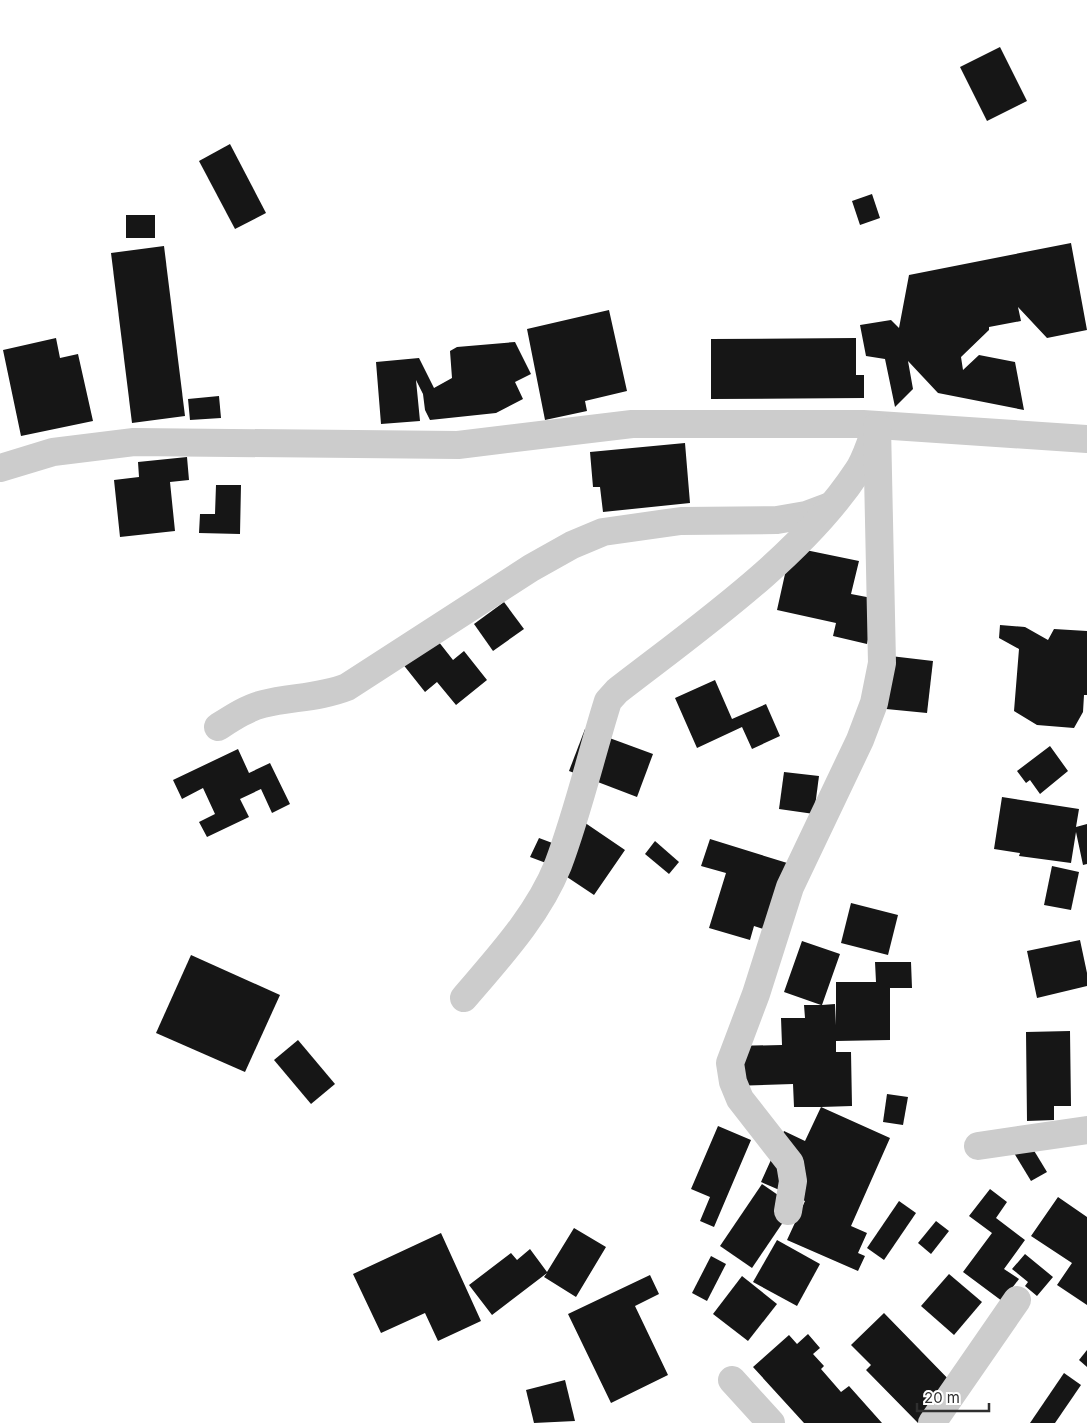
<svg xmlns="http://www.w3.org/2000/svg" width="1087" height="1423" font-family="Inter,sans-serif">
  <rect width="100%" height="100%" fill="#fff"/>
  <g fill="#161616">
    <polygon points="1000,47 1027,101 987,121 960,67"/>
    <polygon points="230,144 266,213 235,229 199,161"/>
    <polygon points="872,194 880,218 860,225 852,201"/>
    <rect x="126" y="215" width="29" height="23"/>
    <polygon points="1071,243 1087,330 1047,338 1018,307 1021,321 989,327 989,330 961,357 963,370 979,355 1015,362 1024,410 938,393 908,361 913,389 895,407 885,359 866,356 860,325 891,320 899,328 909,275"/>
    <polygon points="164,246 185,416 132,423 111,253"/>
    <polygon points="609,310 627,391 585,401 587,411 545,420 527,329"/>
    <polygon points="56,338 60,358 78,354 93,421 21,436 3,350"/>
    <polygon points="856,338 856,375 864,375 864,398 711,399 711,339"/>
    <polygon points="515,342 531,374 515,382 523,399 496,413 430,420 425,410 423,394 416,380 420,421 381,424 376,362 419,358 434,388 452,378 450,351 457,347"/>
    <polygon points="219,396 221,418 190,420 188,399"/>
    <polygon points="685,443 690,503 603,512 600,487 593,487 590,452"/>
    <polygon points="187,457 189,480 170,482 175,531 120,537 114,480 139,477 138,462"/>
    <polygon points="216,485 241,485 240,534 199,533 200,514 215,514"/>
    <polygon points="791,547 859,561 851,594 877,599 867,644 833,636 836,623 777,610"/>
    <polygon points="504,602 524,629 493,651 474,624"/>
    <polygon points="1000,625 1025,627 1048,640 1054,629 1087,631 1087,695 1084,695 1083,712 1074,728 1037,725 1014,711 1019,649 999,638"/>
    <polygon points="431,632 453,660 464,651 487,680 456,705 437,682 425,692 398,658"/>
    <polygon points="882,655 933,661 927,713 876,708"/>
    <polygon points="715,680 732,719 766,704 780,736 752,749 742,727 697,748 675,698"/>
    <polygon points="585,729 653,754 637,797 569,771"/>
    <polygon points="1050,746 1068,771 1040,794 1030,780 1026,783 1017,771"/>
    <polygon points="238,749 249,773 270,763 290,804 272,813 261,789 240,799 249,817 207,837 199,822 215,814 203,788 182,799 173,780"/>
    <polygon points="784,772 819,776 814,814 779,809"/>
    <polygon points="1002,797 1079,809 1076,827 1087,824 1087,864 1083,865 1076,832 1071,863 1019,856 1020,853 994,849"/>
    <polygon points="575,816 625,850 594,895 546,863 530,857 539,838 555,844"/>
    <polygon points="710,839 797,866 775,933 754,926 750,940 709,928 726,873 701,866"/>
    <polygon points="655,841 679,862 669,874 645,854"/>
    <polygon points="1052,866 1079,872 1071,910 1044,905"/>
    <polygon points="851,903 898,915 888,955 841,943"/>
    <polygon points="1080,940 1087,973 1087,986 1037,998 1027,951"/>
    <polygon points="802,941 840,954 822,1005 835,1004 836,1025 836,982 876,982 875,962 911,962 912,988 890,988 890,1040 836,1041 836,1052 851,1052 852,1106 821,1107 890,1138 851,1226 867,1233 858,1253 865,1256 858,1271 787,1240 805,1201 761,1182 784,1131 805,1141 821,1107 794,1107 793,1084 732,1086 732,1046 782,1045 781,1018 805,1018 804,1005 821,1005 784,992"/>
    <polygon points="191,955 280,995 245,1072 156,1033"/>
    <polygon points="1070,1031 1071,1106 1054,1106 1054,1120 1027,1121 1026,1032"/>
    <polygon points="298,1040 335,1084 311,1104 274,1060"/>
    <polygon points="887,1094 908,1097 903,1125 883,1122"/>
    <polygon points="718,1126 751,1140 714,1227 700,1221 710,1197 691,1189"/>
    <polygon points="1030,1144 1047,1172 1031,1181 1014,1153"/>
    <polygon points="762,1184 794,1206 752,1268 720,1246"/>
    <polygon points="990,1189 1007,1202 996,1218 1025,1240 1004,1269 1019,1279 1002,1301 963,1272 992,1233 969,1216"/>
    <polygon points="1058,1197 1087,1217 1087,1305 1057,1285 1072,1263 1031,1236"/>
    <polygon points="899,1201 916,1213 884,1260 867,1248"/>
    <polygon points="936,1221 949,1231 931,1254 918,1243"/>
    <polygon points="574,1228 606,1247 576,1297 544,1277 547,1273 492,1315 469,1285 511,1253 517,1260 530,1249 547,1272"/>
    <polygon points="441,1233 481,1321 438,1341 425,1313 381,1333 353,1274"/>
    <polygon points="777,1240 820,1264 797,1306 753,1282"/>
    <polygon points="1025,1254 1053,1277 1037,1296 1025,1286 1028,1282 1012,1269"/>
    <polygon points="711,1256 726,1264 707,1301 692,1293"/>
    <polygon points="949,1274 982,1302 954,1335 921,1306"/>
    <polygon points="650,1275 659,1294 635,1306 668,1375 611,1403 568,1314"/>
    <polygon points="742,1276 777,1304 748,1341 713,1314"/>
    <polygon points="884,1313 957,1388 921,1423 918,1423 866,1370 871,1365 851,1345"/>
    <polygon points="808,1334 820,1348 813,1354 824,1366 821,1369 841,1392 849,1386 882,1423 804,1423 753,1367 789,1335 797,1344"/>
    <polygon points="1087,1350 1087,1367 1079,1360"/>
    <polygon points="1064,1373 1081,1385 1055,1423 1030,1423"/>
    <polygon points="565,1380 575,1421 534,1423 526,1390"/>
  </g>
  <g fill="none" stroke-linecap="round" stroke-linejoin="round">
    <g stroke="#ccc" stroke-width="28">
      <polyline points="0,468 53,452 134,442 458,445 632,424 863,424 1087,439"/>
      <path d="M218 727C232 718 247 708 263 704 291 697 319 698 347 687L531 568 572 545 603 532 681 521 777 520 806 515 830 506"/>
      <path d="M464 998C499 957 538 915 558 865 578 812 591 755 608 701L617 691C697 629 802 556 857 472 865 461 869 446 874 434"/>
      <polyline points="978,1146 1087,1130"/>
      <polyline points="788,1211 793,1181 790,1163 740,1099 733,1082 730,1063 756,994 790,887 860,740 874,703 882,663 877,426"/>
      <polyline points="732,1380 771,1423"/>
      <polyline points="932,1423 1017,1300"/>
    </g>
  </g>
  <path d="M917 1403v8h72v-8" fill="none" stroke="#2f2f2f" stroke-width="2.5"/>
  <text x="924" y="1403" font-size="15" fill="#2f2f2f" stroke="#ffffff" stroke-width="4" paint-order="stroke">20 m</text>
</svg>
